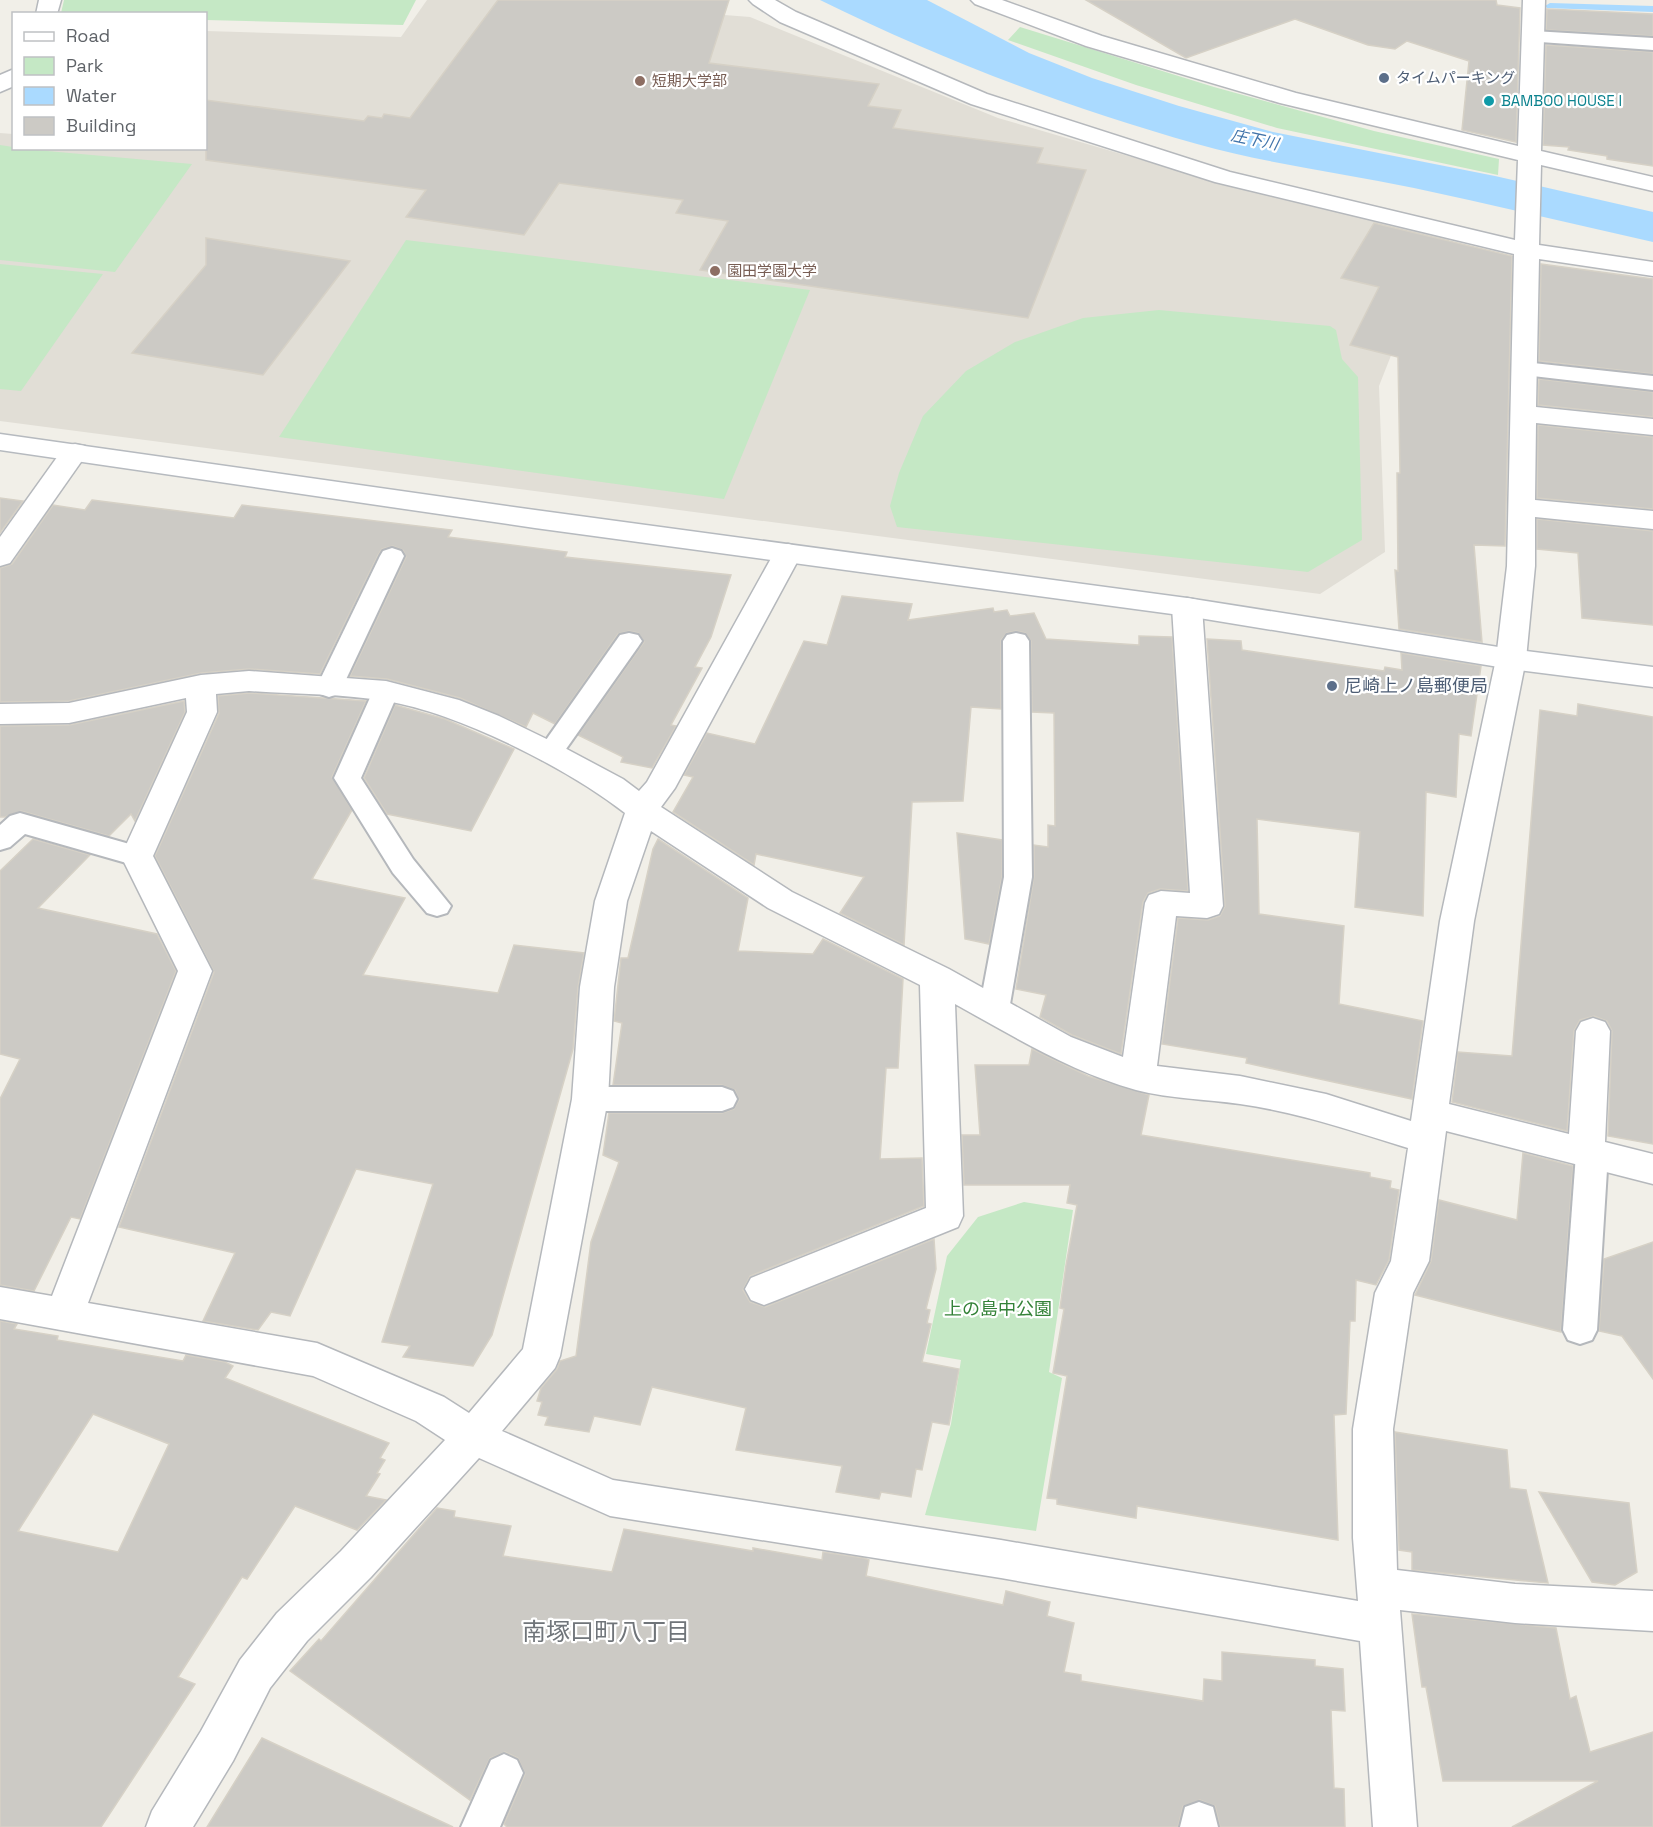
<svg xmlns="http://www.w3.org/2000/svg" width="1653" height="1827" font-family="'Space Grotesk','Noto Sans JP',sans-serif">
  <rect width="100%" height="100%" fill="#f1efe8"/>
  <polygon fill="#e1ded6" points="427,0 533,0 750,17 998,118 1231,186 1450,239 1412,302 1379,386 1385,552 1320,594 0,421 0,133 13,134 14,148 206,148 206,31 401,37"/>
  <g fill="#c5e8c5">
    <polygon points="64,0 416,0 403,25 206,20 206,14 61,13"/>
    <polygon points="1020,27 1214,87 1374,131 1499,159 1498,175 1277,128 1136,85 1008,40"/>
    <polygon points="0,145 13,147 14,148 192,164 115,272 0,260"/>
    <polygon points="406,240 810,290 724,499 279,437"/>
    <polygon points="0,264 103,274 21,391 0,389"/>
    <polygon points="1159,310 1330,326 1336,330 1342,359 1358,377 1362,540 1308,572 897,527 890,506 899,473 923,416 966,371 1015,342 1083,318"/>
    <polygon points="1024,1202 1073,1210 1049,1372 1062,1378 1036,1531 925,1515 951,1424 961,1360 926,1354 947,1256 978,1217"/>
  </g>
  <path fill="#aadaff" d="M820 0H927L1029 53 1092 78 1179 106 1273 132 1495 176 1653 212V242C1573 224 1494 205 1414 188 1342 173 1268 164 1197 144 1067 107 941 60 820 0Z"/>
  <g fill="none" stroke-linecap="round" stroke-linejoin="round">
    <polygon fill="#aadaff" fill-rule="evenodd" points="1550,3 1653,6 1653,12 1547,8 1545,6"/>
  </g>
  <g fill="#cccac5" stroke="#d6d1c6" stroke-width="1.5" fill-rule="evenodd">
    <polygon points="498,0 729,0 709,63 879,84 868,106 901,110 893,128 1043,148 1037,163 1086,170 1028,318 700,270 728,221 676,213 683,200 559,183 524,235 406,217 426,190 206,160 206,100 364,121 368,116 382,118 384,114 410,118"/>
    <polygon points="1086,0 1496,0 1497,5 1520,8 1516,142 1462,130 1469,61 1407,41 1395,49 1368,45 1295,19 1186,58"/>
    <polygon points="1547,9 1653,14 1653,36 1546,30"/>
    <polygon points="1546,45 1653,52 1653,166 1607,159 1607,156 1568,150 1569,147 1543,145"/>
    <polygon points="1374,223 1512,256 1505,546 1474,545 1482,642 1399,629 1395,570 1398,571 1397,473 1400,473 1398,357 1350,345 1379,287 1341,278"/>
    <polygon points="206,238 350,261 263,375 132,353 206,265"/>
    <polygon points="1541,264 1653,279 1653,374 1539,361"/>
    <polygon points="1539,379 1653,392 1653,417 1538,405"/>
    <polygon points="1538,425 1653,437 1653,509 1537,498"/>
    <polygon points="0,498 23,501 0,533"/>
    <polygon points="92,500 234,518 242,505 452,530 448,537 567,552 565,557 731,575 711,637 695,667 702,668 671,725 676,726 652,768 621,762 623,757 578,735 644,642 638,633 629,631 618,634 555,724 533,713 526,727 460,698 387,679 350,676 406,557 403,550 393,546 382,549 378,555 320,674 249,669 201,673 69,701 0,702 0,568 12,564 53,505 85,510"/>
    <polygon points="1537,519 1653,531 1653,625 1582,618 1578,553 1537,549"/>
    <polygon points="842,596 912,604 908,620 993,608 994,612 1007,610 1010,616 1034,613 1046,639 1139,645 1139,636 1172,637 1188,891 1160,889 1148,893 1143,902 1121,1054 1072,1035 1040,1017 1046,995 1016,989 1034,877 1034,845 1048,847 1048,825 1055,826 1054,713 1032,712 1031,641 1025,633 1016,631 1007,633 1001,640 1001,709 971,707 963,801 912,802 904,945 840,913 864,877 756,854 754,865 673,812 693,777 684,775 707,733 755,744 804,641 827,645"/>
    <polygon points="1207,639 1241,641 1242,650 1384,671 1385,667 1402,670 1401,653 1481,666 1471,736 1459,734 1456,797 1426,792 1423,916 1355,907 1360,832 1257,819 1259,914 1344,926 1339,1004 1423,1021 1412,1099 1246,1063 1247,1058 1162,1044 1178,918 1208,920 1220,916 1225,906"/>
    <polygon points="249,693 366,701 332,777 352,810 312,879 405,898 363,975 498,993 514,945 584,953 578,987 573,1049 492,1335 473,1366 403,1357 410,1346 382,1342 433,1184 356,1169 290,1316 271,1312 258,1330 203,1321 235,1253 119,1227 214,972 155,856 219,713 218,696"/>
    <polygon points="184,701 185,712 135,821 131,814 109,836 21,811 5,817 0,817 0,726 69,725"/>
    <polygon points="1578,704 1653,717 1653,1144 1608,1136 1612,1031 1607,1021 1594,1016 1580,1020 1574,1031 1567,1131 1452,1102 1458,1052 1512,1056 1540,710 1577,716"/>
    <polygon points="395,705 445,719 514,749 471,831 387,814 364,778"/>
    <polygon points="957,833 1002,840 1002,877 989,944 965,939"/>
    <polygon points="33,839 90,855 38,908 157,934 176,971 80,1219 71,1217 34,1291 0,1285 0,1099 20,1059 0,1054 0,871"/>
    <polygon points="658,839 748,898 738,951 813,954 823,939 903,979 898,1068 886,1068 880,1159 922,1158 924,1206 750,1276 743,1290 750,1302 765,1307 934,1239 936,1269 926,1309 930,1310 927,1323 931,1324 922,1362 959,1369 949,1425 932,1422 922,1470 916,1469 911,1497 881,1492 879,1499 836,1492 842,1466 736,1450 746,1408 652,1387 640,1425 594,1416 589,1432 545,1425 548,1417 538,1415 542,1402 537,1401 541,1388 557,1369 560,1361 576,1356 591,1242 619,1162 603,1155 609,1113 722,1113 734,1109 739,1100 735,1090 722,1085 613,1085 622,1023 614,1021 621,958 628,958 653,849"/>
    <polygon points="1032,1049 1088,1076 1149,1095 1141,1135 1370,1173 1370,1177 1391,1181 1390,1188 1399,1190 1389,1260 1376,1285 1356,1280 1355,1321 1350,1321 1346,1414 1334,1415 1338,1540 1137,1506 1136,1518 1057,1504 1057,1499 1047,1498 1067,1376 1053,1373 1064,1309 1060,1308 1066,1265 1077,1205 1067,1203 1070,1185 964,1185 962,1135 980,1135 975,1065 1029,1065"/>
    <polygon points="1523,1153 1573,1166 1561,1332 1415,1295 1431,1261 1439,1200 1517,1220"/>
    <polygon points="1653,1242 1653,1379 1622,1336 1599,1331 1604,1259"/>
    <path d="M0 1321 17 1324 14 1329 58 1336 57 1340 183 1361 186 1355 225 1362 233 1366 225 1378 389 1443 380 1458 385 1460 377 1473 380 1474 366 1496 386 1500 357 1530 295 1506 247 1579 242 1577 178 1677 195 1684 101 1827H0ZM93 1414 169 1444 118 1552 18 1531Z"/>
    <polygon points="1395,1432 1507,1450 1510,1488 1526,1490 1548,1583 1412,1570 1412,1552 1399,1550 1399,1547"/>
    <polygon points="1539,1492 1629,1503 1637,1572 1615,1585 1592,1582"/>
    <polygon points="437,1508 455,1511 454,1517 511,1526 503,1556 612,1572 624,1529 753,1551 753,1548 822,1560 823,1552 864,1558 869,1560 866,1576 1003,1605 1006,1591 1050,1602 1047,1616 1074,1623 1064,1672 1081,1675 1081,1681 1203,1701 1204,1679 1222,1681 1222,1652 1315,1660 1315,1666 1343,1669 1345,1711 1331,1710 1334,1788 1344,1789 1345,1827 1220,1827 1215,1806 1200,1800 1183,1806 1178,1827 507,1827 504,1824 525,1774 518,1758 505,1752 490,1758 470,1800 290,1671 319,1639 321,1641"/>
    <polygon points="1412,1614 1556,1628 1570,1699 1576,1696 1590,1752 1653,1732 1653,1827 1512,1827 1598,1781 1443,1781 1426,1687 1422,1687"/>
    <polygon points="262,1738 453,1827 207,1827"/>
  </g>
  <g fill="none" stroke-linecap="round" stroke-linejoin="round">
    <defs>
      <g id="lane">
        <polygon points="1533,31 1653,38 1653,50 1526,41 1524,37 1526,33"/>
        <polygon points="1523,362 1653,376 1653,390 1515,374 1512,369 1515,364"/>
        <polygon points="392,548 401,551 404,556 342,688 338,694 329,697 320,694 316,688 380,556 383,551"/>
        <polygon points="629,633 638,635 642,641 638,647 559,759 550,762 541,759 537,753 541,747 620,635"/>
        <polygon points="1016,633 1025,635 1029,641 1032,877 1009,1010 1004,1018 994,1021 984,1018 979,1010 1004,877 1003,641 1007,635"/>
        <polygon points="386,682 395,685 399,691 361,778 413,859 451,906 447,913 437,916 427,913 393,873 334,778 373,691 377,685"/>
        <polygon points="20,813 147,849 151,856 147,863 137,866 25,834 10,847 0,850 0,825 10,816"/>
        <polygon points="590,1087 722,1087 733,1091 737,1099 733,1107 722,1111 590,1111 579,1107 575,1099 579,1091"/>
        <polygon points="1592,1142 1603,1145 1608,1154 1597,1330 1592,1340 1580,1344 1568,1340 1563,1330 1576,1154 1581,1145"/>
        <polygon points="504,1754 517,1760 523,1773 500,1827 461,1827 491,1760"/>
        <polygon points="1199,1802 1213,1807 1218,1827 1180,1827 1185,1807"/>
      </g>
      <g id="street">
        <polygon points="39,0 61,0 57,14 36,14"/>
        <path d="M749 0H775L796 12 987 94 1230 172 1515 240 1518 160 1280 103 1086 46 975 4 971 0H1002L1102 36 1296 93 1518 146 1523 0H1545L1541 151 1653 177V191L1541 165 1539 245 1653 262V276L1539 259 1536 407 1653 419V435L1536 423 1535 500 1653 511V529L1535 517V566L1526 659 1474 921 1449 1104 1569 1134 1576 1031 1581 1022 1593 1018 1605 1022 1610 1031 1605 1142 1653 1154V1184L1446 1131 1429 1261 1413 1293 1393 1429 1397 1570 1515 1584 1653 1591V1631L1515 1623 1400 1610 1417 1827H1373L1360 1641 1001 1578 610 1516 479 1458 371 1577 307 1641 270 1688 233 1761 193 1827H146L152 1811 201 1731 240 1660 277 1613 341 1551 445 1440 416 1421 313 1376 0 1319V1287L52 1296 178 971 121 856 187 712 186 698 69 723 0 724V704L69 703 201 675 249 671 386 681 459 700 499 716 561 746 623 779 639 791 647 782 774 553 778 547 788 544 798 547 802 553 675 788 661 807 792 892 949 969 1071 1037 1123 1057 1145 903 1149 895 1161 891 1190 893 1172 607 1177 600 1187 598 1197 600 1202 607 1223 906 1219 914 1207 918 1176 916 1157 1066 1240 1076 1326 1094 1411 1121 1440 921 1496 659 1507 566 1514 254 1215 182 971 104 780 22 753 4ZM249 691C293 694 343 694 386 701 459 713 567 768 625 813L595 901 580 987 572 1099 523 1349 469 1413 444 1397 317 1343 88 1303 212 971 153 856 217 712 216 694ZM651 831 768 908 920 985 926 1208 751 1278 745 1289 751 1300 764 1305 777 1300 958 1227 963 1216 955 1004C1013 1036 1071 1072 1136 1090 1170 1099 1206 1099 1240 1104 1297 1112 1353 1131 1408 1148L1391 1261 1375 1293 1353 1429V1538L1358 1601 1001 1540 613 1480 502 1431 555 1368 560 1356 608 1099 614 987 627 901Z"/>
        <polygon points="14,69 14,86 0,92 0,75"/>
        <polygon points="75,444 85,446 88,452 10,563 0,566 0,537 65,446"/>
      </g>
      <polygon id="secondary" points="0,434 535,510 1187,598 1511,649 1653,667 1653,687 1511,669 1187,616 535,528 0,450"/>
    </defs>
    <use href="#lane" stroke="#b5b8bc" stroke-width="4"/>
    <use href="#street" stroke="#b5b8bc" stroke-width="3"/>
    <use href="#secondary" stroke="#b6babf" stroke-width="3"/>
    <use href="#lane" fill="#fff" fill-rule="evenodd"/>
    <use href="#street" fill="#fff" fill-rule="evenodd"/>
    <use href="#secondary" fill="#fff" fill-rule="evenodd"/>
  </g>
  <g fill="#5c6f8a" stroke="#fff" stroke-width="2">
    <circle cx="1384" cy="78" r="6"/>
    <circle cx="1332" cy="686" r="6"/>
  </g>
  <g fill="#8d6e63" stroke="#fff" stroke-width="2">
    <circle cx="640" cy="81" r="6"/>
    <circle cx="715" cy="271" r="6"/>
  </g>
  <circle fill="#0f9aa8" stroke="#fff" stroke-width="2" cx="1489" cy="101" r="6"/>
  <g text-anchor="middle" stroke-width="4.5" stroke-linejoin="round" paint-order="stroke">
    <g font-size="15" fill="#4e5e75" stroke="#fff" text-anchor="start">
      <text x="1396" y="83">タイムパーキング</text>
    </g>
    <g font-size="15" fill="#785e54" stroke="#fff" text-anchor="start">
      <text x="652" y="86">短期大学部</text>
      <text x="727" y="276">園田学園大学</text>
    </g>
    <g font-size="15" fill="#0d838f" stroke="#fff" text-anchor="start">
      <text x="1501" y="106">BAMBOO HOUSE I</text>
    </g>
    <g font-size="16" font-style="italic" fill="#4174aa" stroke="#fff">
      <text transform="translate(1255 139) rotate(12)" y="6">庄下川</text>
    </g>
    <g font-size="18" fill="#4e5e75" stroke="#fff" text-anchor="start">
      <text x="1344" y="692">尼崎上ノ島郵便局</text>
    </g>
    <g font-size="18" fill="#348238" stroke="#fff">
      <text x="998" y="1315">上の島中公園</text>
    </g>
    <g font-size="24" fill="#70757a" stroke="#fff">
      <text x="606" y="1640">南塚口町八丁目</text>
    </g>
  </g>
  <rect x="12" y="12" width="195" height="138" fill="#ffffff" stroke="#bfc1c3" stroke-width="1.5"/>
  <rect x="24" y="32" width="30" height="9" fill="#ffffff" stroke="#bfc1c3" stroke-width="1.5"/>
  <text x="66" y="42" font-size="18" fill="#5f6368">Road</text>
  <rect x="24" y="57" width="30" height="18" fill="#c5e8c5" stroke="#bfc1c3" stroke-width="1.5"/>
  <text x="66" y="72" font-size="18" fill="#5f6368">Park</text>
  <rect x="24" y="87" width="30" height="18" fill="#aadaff" stroke="#bfc1c3" stroke-width="1.5"/>
  <text x="66" y="102" font-size="18" fill="#5f6368">Water</text>
  <rect x="24" y="117" width="30" height="18" fill="#cccac5" stroke="#bfc1c3" stroke-width="1.5"/>
  <text x="66" y="132" font-size="18" fill="#5f6368">Building</text>
</svg>
